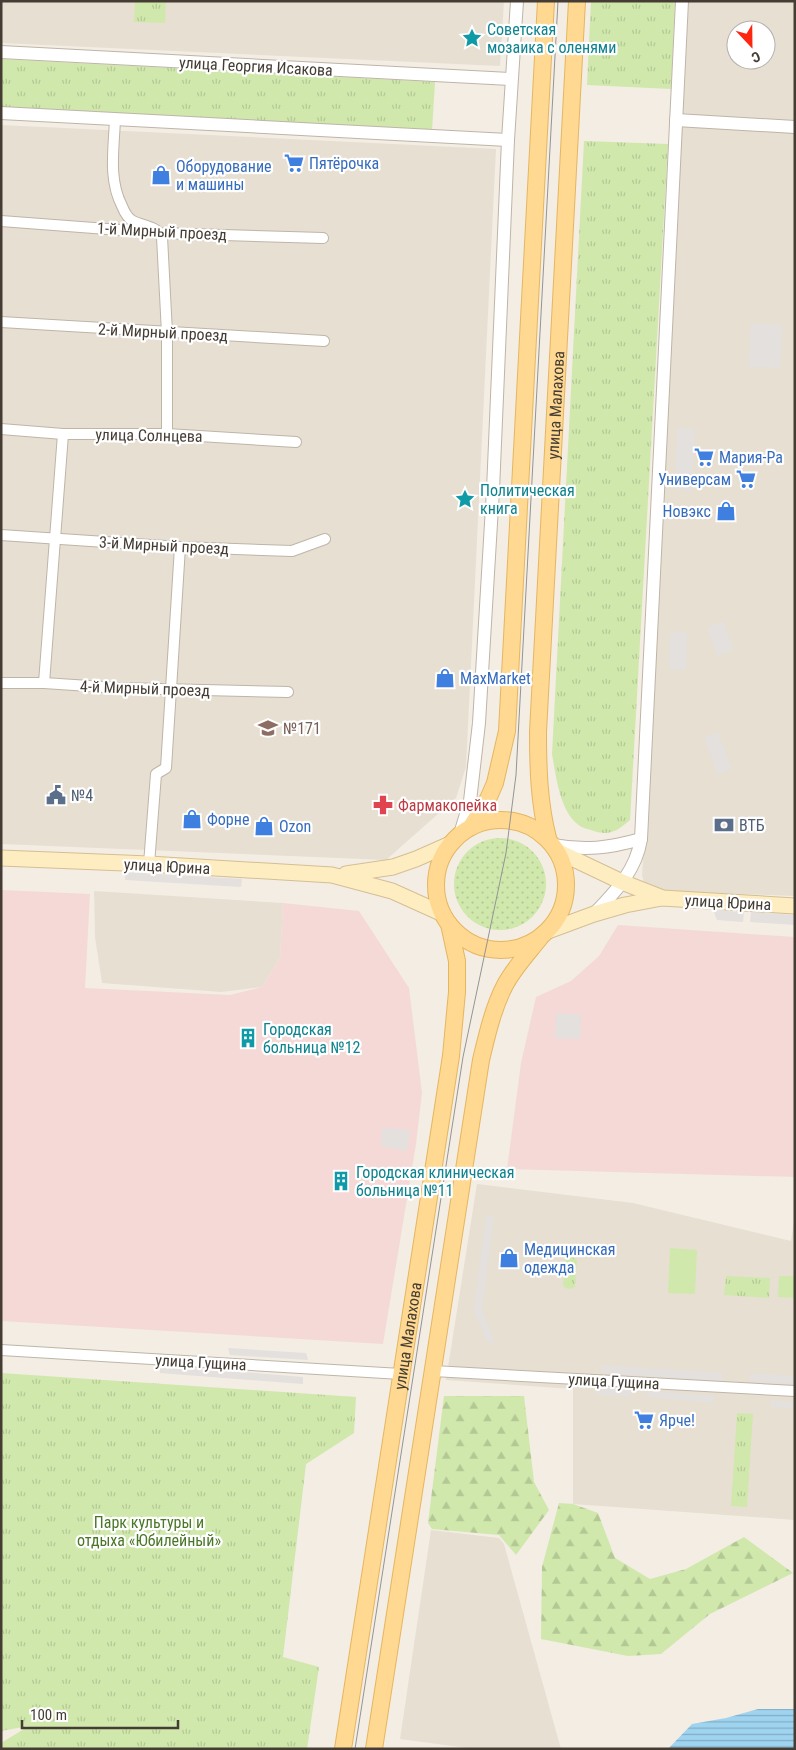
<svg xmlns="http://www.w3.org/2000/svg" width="796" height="1750" font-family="'Roboto Condensed',sans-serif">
  <defs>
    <pattern id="grass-dots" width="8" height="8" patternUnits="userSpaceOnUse" patternTransform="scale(1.25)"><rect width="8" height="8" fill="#d0e8ac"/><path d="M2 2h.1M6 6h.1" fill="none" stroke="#b4c895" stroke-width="1.8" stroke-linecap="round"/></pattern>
    <pattern id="forest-firs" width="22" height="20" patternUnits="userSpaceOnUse" patternTransform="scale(1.25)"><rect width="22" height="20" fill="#d0e8ac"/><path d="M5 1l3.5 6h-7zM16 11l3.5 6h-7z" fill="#b4c895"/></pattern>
    <pattern id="park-tufts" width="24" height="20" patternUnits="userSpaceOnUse" patternTransform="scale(1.25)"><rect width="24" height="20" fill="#d0e8ac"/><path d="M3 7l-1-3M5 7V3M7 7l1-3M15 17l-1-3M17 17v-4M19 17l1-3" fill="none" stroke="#b4c895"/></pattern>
    <pattern id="water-rules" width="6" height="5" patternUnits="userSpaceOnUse" patternTransform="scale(1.25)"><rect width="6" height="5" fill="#9fd4f1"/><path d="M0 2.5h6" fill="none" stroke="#83adc4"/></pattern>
  </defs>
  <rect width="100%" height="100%" fill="#f3ede4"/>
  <g fill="#e7dfd2" fill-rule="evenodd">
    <polygon points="1,1 504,1 500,66 1,43"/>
    <path d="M689 1H795V896L659 891 645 887 642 875 649 771 679 144ZM736 30H766V60H736Z"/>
    <polygon points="1,125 496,149 466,767 456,798 386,860 1,844"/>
    <polygon points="94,891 283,903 280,958 262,987 221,992 102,983 95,937"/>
    <polygon points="477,1184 633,1203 791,1241 795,1214 795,1520 573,1504 573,1389 446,1380"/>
    <polygon points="431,1530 499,1538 504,1544 561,1749 475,1749 400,1739"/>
  </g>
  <g fill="#f4d9d7">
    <polygon points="1,890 90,894 85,988 230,995 262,987 280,958 283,903 359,911 409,988 422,1093 416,1144 383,1344 1,1321"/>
    <polygon points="618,925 795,937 795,1177 507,1169 521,1063 536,997 571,981 599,956"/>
  </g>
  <circle fill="url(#grass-dots)" cx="500" cy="884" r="46"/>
  <g fill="url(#forest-firs)">
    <polygon points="444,1396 524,1396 534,1482 549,1510 516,1555 499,1535 432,1529 428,1523"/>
    <polygon points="559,1503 573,1504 598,1513 615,1558 650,1579 686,1569 744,1537 793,1573 710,1614 661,1654 628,1656 541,1639 542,1567"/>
  </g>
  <g fill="url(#park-tufts)">
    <polygon points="135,1 166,1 165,23 134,22"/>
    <polygon points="591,1 675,1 671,89 587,85"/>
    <polygon points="1,59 435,82 432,131 1,107"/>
    <path d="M584 141 668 144 630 820C617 831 609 837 591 830 588 829 583 828 580 826 560 813 556 776 552 754Z"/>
    <path d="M569 1257 574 1258 577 1260 575 1287C570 1289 567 1290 563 1286L565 1259Z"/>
    <polygon points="726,1276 770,1278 769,1298 724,1295"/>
    <polygon points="1,1373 356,1397 354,1433 306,1464 283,1657 319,1667 307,1749 1,1749 1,1743 29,1726 1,1731"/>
    <polygon points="737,1413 753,1414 747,1507 731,1506"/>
  </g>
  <g fill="#d0e8ac">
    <polygon points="670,1248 697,1250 695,1294 668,1293"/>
    <polygon points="779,1276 795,1276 795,1298 778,1297"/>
  </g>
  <g fill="#e3e0dd">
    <polygon points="751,323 783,325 780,368 748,367"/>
    <polygon points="677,428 695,429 692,491 674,490"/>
    <polygon points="723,621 734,650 717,656 707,627"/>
    <polygon points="670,632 687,632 686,670 669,669"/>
    <polygon points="718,732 732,769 718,775 704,738"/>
    <polygon points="125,872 242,879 241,887 125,880"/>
    <polygon points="713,910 744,912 743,922 717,920"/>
    <polygon points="751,912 795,915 795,925 750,922"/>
    <polygon points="556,1013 581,1015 580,1039 555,1038"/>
    <polygon points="382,1128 410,1130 409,1143 406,1151 381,1146"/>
    <polygon points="486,1216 494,1217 482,1310 495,1343 487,1342 474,1310"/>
    <polygon points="228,1348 306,1353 308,1360 230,1355"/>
    <polygon points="160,1365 303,1377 303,1384 160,1373"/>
    <polygon points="602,1365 722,1373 722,1381 601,1373"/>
    <polygon points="750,1373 795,1376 795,1384 750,1381"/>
    <polygon points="597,1386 631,1389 630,1397 597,1395"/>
    <polygon points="647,1391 714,1396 714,1403 646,1397"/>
    <polygon points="771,1400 795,1402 795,1409 771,1407"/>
  </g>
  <polygon fill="url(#water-rules)" points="758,1709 795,1709 795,1749 668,1749 692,1724 726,1718"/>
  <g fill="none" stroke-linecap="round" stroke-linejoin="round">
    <defs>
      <g id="minor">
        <path d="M115 119C114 148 108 179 122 206 124 211 127 218 133 221 143 226 157 226 162 237L167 333V434"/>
        <polyline points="1,221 160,233 323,238"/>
        <polyline points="1,322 324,341"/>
        <polyline points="1,429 63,434 167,434 296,442"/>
        <polyline points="1,535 180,547 292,551 325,539"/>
        <polyline points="1,683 44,683 119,688 288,692"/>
        <polyline points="44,683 63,434"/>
        <polyline points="149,864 156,774 166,768 180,547"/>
        <polyline points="1,1350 401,1374"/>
        <polyline points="433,1371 795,1391"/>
      </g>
      <g id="tertiary">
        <polyline points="1,52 511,79"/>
        <polyline points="1,113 508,140"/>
        <polyline points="676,120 795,127"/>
        <polyline points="460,834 470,801 479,723 493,490 508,140 517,1"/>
        <path d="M553 845C585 851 609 848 641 839"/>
        <path d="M594 914C615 892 636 871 641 839L682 1"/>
      </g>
      <g id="secondary">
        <polyline points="559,852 622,882 660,897"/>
        <polyline points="1,858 149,864 332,875 392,891 443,914"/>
        <polyline points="346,874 393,867 416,859 450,844"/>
        <polyline points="548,931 594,914 625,905 662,898 795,906"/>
      </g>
      <g id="primary">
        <circle cx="501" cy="885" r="65"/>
        <polyline points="471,827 488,799 495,783 507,731 546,1"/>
        <path id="s1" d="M548 838C539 803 538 768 538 732L577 1"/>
        <path id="s2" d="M343 1749 451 1056 457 992V961L449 924"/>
        <path d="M374 1749 481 1060C487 1035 493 1008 505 985 514 968 528 953 540 938"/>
      </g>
    </defs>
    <use href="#minor" stroke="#beb5a7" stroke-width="12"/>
    <use href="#tertiary" stroke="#beb5a7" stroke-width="14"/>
    <use href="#secondary" stroke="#d4bf93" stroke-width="17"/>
    <use href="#primary" stroke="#e5b660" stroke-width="18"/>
    <use href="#minor" stroke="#fff" stroke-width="10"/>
    <use href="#tertiary" stroke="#fff" stroke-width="12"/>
    <use href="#secondary" stroke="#ffedc2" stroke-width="15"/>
    <use href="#primary" stroke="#ffd991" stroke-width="16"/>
    <polyline stroke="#949494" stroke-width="1" points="355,1749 463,1057 506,853 516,775 558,1"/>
  </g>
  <defs>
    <symbol id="sight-bare" viewBox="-9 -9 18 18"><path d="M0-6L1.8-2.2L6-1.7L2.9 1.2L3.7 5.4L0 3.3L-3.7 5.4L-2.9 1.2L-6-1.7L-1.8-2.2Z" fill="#0f9aa8" stroke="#fff" stroke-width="2.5" paint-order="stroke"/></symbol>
    <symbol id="supermarket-bare" viewBox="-9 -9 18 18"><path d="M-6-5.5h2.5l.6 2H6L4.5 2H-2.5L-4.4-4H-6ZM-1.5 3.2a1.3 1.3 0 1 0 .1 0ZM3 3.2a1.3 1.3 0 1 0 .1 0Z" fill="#3f7fe0" stroke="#fff" stroke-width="2.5" paint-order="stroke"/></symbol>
    <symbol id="shop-bare" viewBox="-9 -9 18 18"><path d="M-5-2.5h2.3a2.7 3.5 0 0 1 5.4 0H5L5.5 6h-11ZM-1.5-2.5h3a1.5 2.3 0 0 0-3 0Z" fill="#3f7fe0" stroke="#fff" stroke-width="2.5" paint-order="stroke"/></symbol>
    <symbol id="school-bare" viewBox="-9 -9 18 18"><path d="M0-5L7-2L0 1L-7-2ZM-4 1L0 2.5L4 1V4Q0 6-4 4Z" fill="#8d6e63" stroke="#fff" stroke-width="2.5" paint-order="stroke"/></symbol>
    <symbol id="civic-bare" viewBox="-9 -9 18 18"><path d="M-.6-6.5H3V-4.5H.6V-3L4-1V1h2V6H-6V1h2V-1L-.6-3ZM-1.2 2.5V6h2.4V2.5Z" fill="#5c6f8a" stroke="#fff" stroke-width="2.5" paint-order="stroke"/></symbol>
    <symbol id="pharmacy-bare" viewBox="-9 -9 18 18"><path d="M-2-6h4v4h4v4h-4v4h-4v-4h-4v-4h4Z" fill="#e0444e" stroke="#fff" stroke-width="2.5" paint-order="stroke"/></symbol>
    <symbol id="bank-bare" viewBox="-9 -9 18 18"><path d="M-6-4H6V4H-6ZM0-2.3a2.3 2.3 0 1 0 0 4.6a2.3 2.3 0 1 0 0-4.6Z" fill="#5c6f8a" stroke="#fff" stroke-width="2.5" paint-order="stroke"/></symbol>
    <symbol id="building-bare" viewBox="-9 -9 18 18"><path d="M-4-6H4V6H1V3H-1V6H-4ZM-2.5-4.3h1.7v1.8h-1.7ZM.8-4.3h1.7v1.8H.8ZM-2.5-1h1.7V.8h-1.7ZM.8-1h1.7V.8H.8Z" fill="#0f9aa8" stroke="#fff" stroke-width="2.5" paint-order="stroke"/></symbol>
  </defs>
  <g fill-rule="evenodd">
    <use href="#sight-bare" x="458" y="24" width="28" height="28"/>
    <use href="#supermarket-bare" x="280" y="149" width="28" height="28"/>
    <use href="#shop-bare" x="147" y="161" width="28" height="28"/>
    <use href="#supermarket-bare" x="690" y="443" width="28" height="28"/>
    <use href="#supermarket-bare" x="732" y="465" width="28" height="28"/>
    <use href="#sight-bare" x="451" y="485" width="28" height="28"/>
    <use href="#shop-bare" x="712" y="497" width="28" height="28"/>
    <use href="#shop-bare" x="431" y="664" width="28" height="28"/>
    <use href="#school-bare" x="254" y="714" width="28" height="28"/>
    <use href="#civic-bare" x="42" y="781" width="28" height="28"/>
    <use href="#pharmacy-bare" x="369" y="791" width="28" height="28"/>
    <use href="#shop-bare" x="178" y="805" width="28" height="28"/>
    <use href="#bank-bare" x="710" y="811" width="28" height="28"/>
    <use href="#shop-bare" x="250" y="812" width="28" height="28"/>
    <use href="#building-bare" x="234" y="1024" width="28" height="28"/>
    <use href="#building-bare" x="327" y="1167" width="28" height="28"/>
    <use href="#shop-bare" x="495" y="1244" width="28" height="28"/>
    <use href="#supermarket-bare" x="630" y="1406" width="28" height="28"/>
  </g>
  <g text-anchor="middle" stroke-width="4.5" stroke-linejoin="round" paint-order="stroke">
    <g font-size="16" fill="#0d838f" stroke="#fff" text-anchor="start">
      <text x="487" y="35">Советская<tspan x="487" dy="18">мозаика с оленями</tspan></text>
      <text x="480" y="496">Политическая<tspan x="480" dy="18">книга</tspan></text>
      <text x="263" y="1035">Городская<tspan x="263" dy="18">больница №12</tspan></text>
      <text x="356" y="1178">Городская клиническая<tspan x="356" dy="18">больница №11</tspan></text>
    </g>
    <g font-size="16" fill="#453d34" stroke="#fff">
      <text transform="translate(256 66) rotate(3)" y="6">улица Георгия Исакова</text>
      <text transform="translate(162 231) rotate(3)" y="6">1-й Мирный проезд</text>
      <text transform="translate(163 332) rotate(3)" y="6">2-й Мирный проезд</text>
      <text dy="6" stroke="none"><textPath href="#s1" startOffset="434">улица Малахова</textPath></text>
      <text transform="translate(149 435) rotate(1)" y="6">улица Солнцева</text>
      <text transform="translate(164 545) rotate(3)" y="6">3-й Мирный проезд</text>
      <text transform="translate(145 688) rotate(2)" y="6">4-й Мирный проезд</text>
      <text transform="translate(167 866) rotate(3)" y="6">улица Юрина</text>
      <text transform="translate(728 902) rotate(3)" y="6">улица Юрина</text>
      <text dy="6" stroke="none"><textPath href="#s2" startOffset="418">улица Малахова</textPath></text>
      <text transform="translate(201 1362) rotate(3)" y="6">улица Гущина</text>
      <text transform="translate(614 1381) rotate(3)" y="6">улица Гущина</text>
    </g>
    <g font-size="16" fill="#366cbe" stroke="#fff" text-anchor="start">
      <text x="309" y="169">Пятёрочка</text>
      <text x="176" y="172">Оборудование<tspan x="176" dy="18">и машины</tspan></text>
      <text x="719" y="463">Мария-Ра</text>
      <text x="731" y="485" text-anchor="end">Универсам</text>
      <text x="711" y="517" text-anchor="end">Новэкс</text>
      <text x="460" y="684">MaxMarket</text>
      <text x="207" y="825">Форне</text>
      <text x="279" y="832">Ozon</text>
      <text x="524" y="1255">Медицинская<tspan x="524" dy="18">одежда</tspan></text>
      <text x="659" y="1426">Ярче!</text>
    </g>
    <g font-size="16" fill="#785e54" stroke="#fff" text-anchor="start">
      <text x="283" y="734">№171</text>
    </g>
    <g font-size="16" fill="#4e5e75" stroke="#fff" text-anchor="start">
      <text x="71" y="801">№4</text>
      <text x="739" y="831">ВТБ</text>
    </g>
    <g font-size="16" fill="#be3a42" stroke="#fff" text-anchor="start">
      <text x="398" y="811">Фармакопейка</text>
    </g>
    <g font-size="16" fill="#4a7727" stroke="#fff">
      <text x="149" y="1528">Парк культуры и<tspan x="149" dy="18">отдыха «Юбилейный»</tspan></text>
    </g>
  </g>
  <rect width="796" height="1750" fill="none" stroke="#453d34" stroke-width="5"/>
  <g transform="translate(751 45) rotate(158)"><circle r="24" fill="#ffffff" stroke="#b5b1ae"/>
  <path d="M0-4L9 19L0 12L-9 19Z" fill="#fd2711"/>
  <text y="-8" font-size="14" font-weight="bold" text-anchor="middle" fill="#453d34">С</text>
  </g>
  <path d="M22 1720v8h156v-8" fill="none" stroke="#453d34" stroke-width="2.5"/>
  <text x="30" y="1720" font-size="15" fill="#453d34" stroke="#ffffff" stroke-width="4" paint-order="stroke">100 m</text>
</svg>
